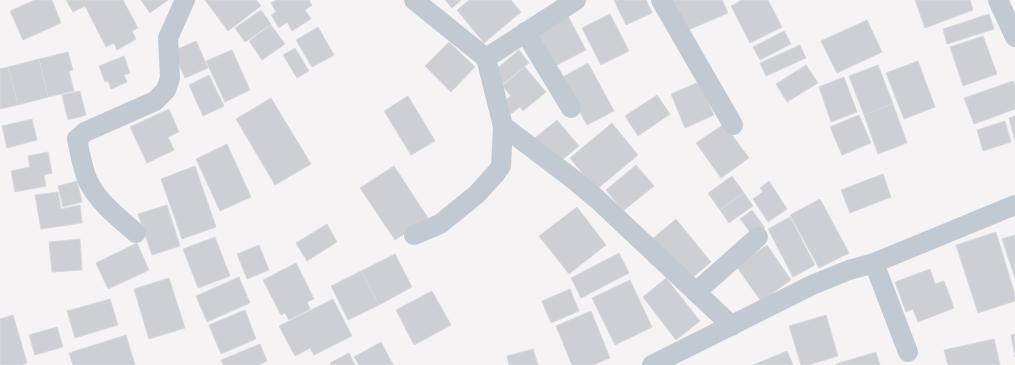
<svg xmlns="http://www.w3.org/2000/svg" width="1015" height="365" font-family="'Roboto Condensed',sans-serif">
  <rect width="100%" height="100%" fill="#f5f3f3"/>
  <g fill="#cdcfd5" stroke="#d7d9de">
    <polygon points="35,0 52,0 61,23 23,40 10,11"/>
    <polygon points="66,0 123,0 138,28 132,31 136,39 117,50 114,43 106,47 85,6 73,12"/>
    <polygon points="141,0 168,0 150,13"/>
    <polygon points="205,0 256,0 261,6 228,31"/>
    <polygon points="276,0 309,0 312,5 305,10 311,19 292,31 287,22 279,28 271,15 276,12 271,3"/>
    <polygon points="445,0 461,0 452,8"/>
    <polygon points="469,0 511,0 521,12 484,43 457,10"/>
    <polygon points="614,0 646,0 652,13 626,25"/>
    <polygon points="672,0 722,0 728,13 686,31"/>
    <polygon points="742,0 768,0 782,27 750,43 731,6"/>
    <polygon points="915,0 970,0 973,10 925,28"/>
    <polygon points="261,10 271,24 245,42 235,28"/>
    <polygon points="610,14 629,51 601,65 582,28"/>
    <polygon points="989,14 994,29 947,44 943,29"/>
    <polygon points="568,16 586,50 551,68 533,35"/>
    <polygon points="867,20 882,52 837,73 821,41"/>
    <polygon points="271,25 285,44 262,60 249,41"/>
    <polygon points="318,27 334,55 312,67 296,40"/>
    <polygon points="784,31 791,44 760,60 753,47"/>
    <polygon points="983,36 997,74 963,86 950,47"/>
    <polygon points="196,41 208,68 185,78 173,51"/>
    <polygon points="449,42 475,67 451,92 425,66"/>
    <polygon points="800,45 806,58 766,76 760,63"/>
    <polygon points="295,48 309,71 297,78 283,55"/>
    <polygon points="232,50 250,90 225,102 206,61"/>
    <polygon points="519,50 529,63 503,84 493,72"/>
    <polygon points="68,52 73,70 69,71 74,91 48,97 39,59"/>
    <polygon points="124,56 130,73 124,75 127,82 111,89 108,81 105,82 99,66"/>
    <polygon points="39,59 48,97 18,105 8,67"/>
    <polygon points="918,61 935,107 904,119 886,73"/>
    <polygon points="588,63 614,111 587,125 561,78"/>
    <polygon points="806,65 818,83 787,102 776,84"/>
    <polygon points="878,65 893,104 864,115 849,76"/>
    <polygon points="8,67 18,105 0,109 0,69"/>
    <polygon points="525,67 546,92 523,111 520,107 511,114 502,103 511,96 502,86"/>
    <polygon points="209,75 224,106 203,116 189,85"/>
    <polygon points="844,77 857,112 831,122 819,87"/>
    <polygon points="1013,81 1015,86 1015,109 974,124 964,98"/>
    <polygon points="699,82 714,115 685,128 671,94"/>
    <polygon points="80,91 86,115 68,120 62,95"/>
    <polygon points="657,95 670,114 638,136 625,116"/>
    <polygon points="408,96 435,141 411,155 384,111"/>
    <polygon points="271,98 311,164 275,185 236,119"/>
    <polygon points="893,104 907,143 878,154 864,115"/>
    <polygon points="169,109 179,132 168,137 174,150 147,163 130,127"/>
    <polygon points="859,115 871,143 842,155 830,127"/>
    <polygon points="1015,116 1015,141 1009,118"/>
    <polygon points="32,119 37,140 7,148 2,126"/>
    <polygon points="557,120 579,146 557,164 535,138"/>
    <polygon points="1005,121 1011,142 983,151 977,130"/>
    <polygon points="612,123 638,155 596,190 570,158"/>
    <polygon points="724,124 749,158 721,178 696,143"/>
    <polygon points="227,144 251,197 220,211 196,159"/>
    <polygon points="48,152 52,173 44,175 46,186 15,192 11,171 30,167 28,156"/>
    <polygon points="636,165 654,186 623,211 606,190"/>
    <polygon points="195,166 216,227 182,239 161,179"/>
    <polygon points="394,166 428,218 395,240 360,188"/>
    <polygon points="883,174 891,197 850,213 841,190"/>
    <polygon points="732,176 744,193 720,210 708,193"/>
    <polygon points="77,181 82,202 63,207 58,186"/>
    <polygon points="769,181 787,209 768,222 753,199 763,192 760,188"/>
    <polygon points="58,192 61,209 80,205 82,223 41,229 35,195"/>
    <polygon points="744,193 753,206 729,223 720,210"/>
    <polygon points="820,199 849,253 819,268 790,215"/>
    <polygon points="167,205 180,246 152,255 138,214"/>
    <polygon points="577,207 606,245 569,274 539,236"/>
    <polygon points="752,210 765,228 753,236 740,219"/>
    <polygon points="790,217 815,265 793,277 768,229"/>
    <polygon points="676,219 711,262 687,282 652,239"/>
    <polygon points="327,224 337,242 307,261 296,243"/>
    <polygon points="996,232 1015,295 1015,301 978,313 956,245"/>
    <polygon points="1015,235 1015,278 1002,239"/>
    <polygon points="215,237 230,276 198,288 183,249"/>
    <polygon points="80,239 82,270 52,272 49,242"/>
    <polygon points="137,243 149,270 108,289 96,263"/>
    <polygon points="259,245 269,270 247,279 237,254"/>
    <polygon points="767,245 791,280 761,301 736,266"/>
    <polygon points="619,253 629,273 581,298 571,278"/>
    <polygon points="395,254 412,287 379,305 361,271"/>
    <polygon points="296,263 314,299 307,302 310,309 289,320 285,313 281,315 263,280"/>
    <polygon points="930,269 935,284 944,281 954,308 918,322 913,309 906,312 895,282"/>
    <polygon points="361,271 379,305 348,320 331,286"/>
    <polygon points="239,277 250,303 207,322 196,296"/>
    <polygon points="169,278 185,328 149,339 134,289"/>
    <polygon points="666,278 700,321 676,340 643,297"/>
    <polygon points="630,280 652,327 615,345 592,298"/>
    <polygon points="570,289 579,311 551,323 542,301"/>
    <polygon points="432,291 451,325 414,345 396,310"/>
    <polygon points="110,299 118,325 75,338 67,311"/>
    <polygon points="333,299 352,336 314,355 310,348 295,356 279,326"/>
    <polygon points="245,310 256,339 221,354 209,325"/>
    <polygon points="591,311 610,358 593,365 572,365 556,326"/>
    <polygon points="13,315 27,363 21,365 0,365 0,319"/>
    <polygon points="826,315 838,356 808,365 801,365 789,326"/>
    <polygon points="57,327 63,347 35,355 29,335"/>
    <polygon points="1015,334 1015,357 1011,335"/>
    <polygon points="126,335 135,365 73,365 69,353"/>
    <polygon points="994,339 1000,365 948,365 944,350"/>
    <polygon points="381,342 393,365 359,365 354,357"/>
    <polygon points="260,344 267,361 259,365 223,365 221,360"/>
    <polygon points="533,349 538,365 509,365 507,356"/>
    <polygon points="787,351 793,365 753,365"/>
    <polygon points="876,352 880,365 836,365 836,364"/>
    <polygon points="349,353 355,365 331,365 330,363"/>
  </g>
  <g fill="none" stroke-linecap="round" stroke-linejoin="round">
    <g stroke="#c1cad2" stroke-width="20">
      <polyline points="414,0 486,58"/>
      <polyline points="661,0 733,125"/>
      <polyline points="998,0 1015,37"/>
      <polyline points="525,32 571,108"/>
      <polyline points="503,126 573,179 597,199 732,326"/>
      <path d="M136 233C119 218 98 202 88 181 82 168 80 152 77 139L85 132 155 101 166 90 170 78 168 38 185 0"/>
      <polyline points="414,235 440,224 477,194 496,173 501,166 503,126 486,58 576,0"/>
      <polyline points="874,263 908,352"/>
      <polyline points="696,292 758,237"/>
      <polyline points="652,365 812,285 849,270 874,263 1015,205"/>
    </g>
  </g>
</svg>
